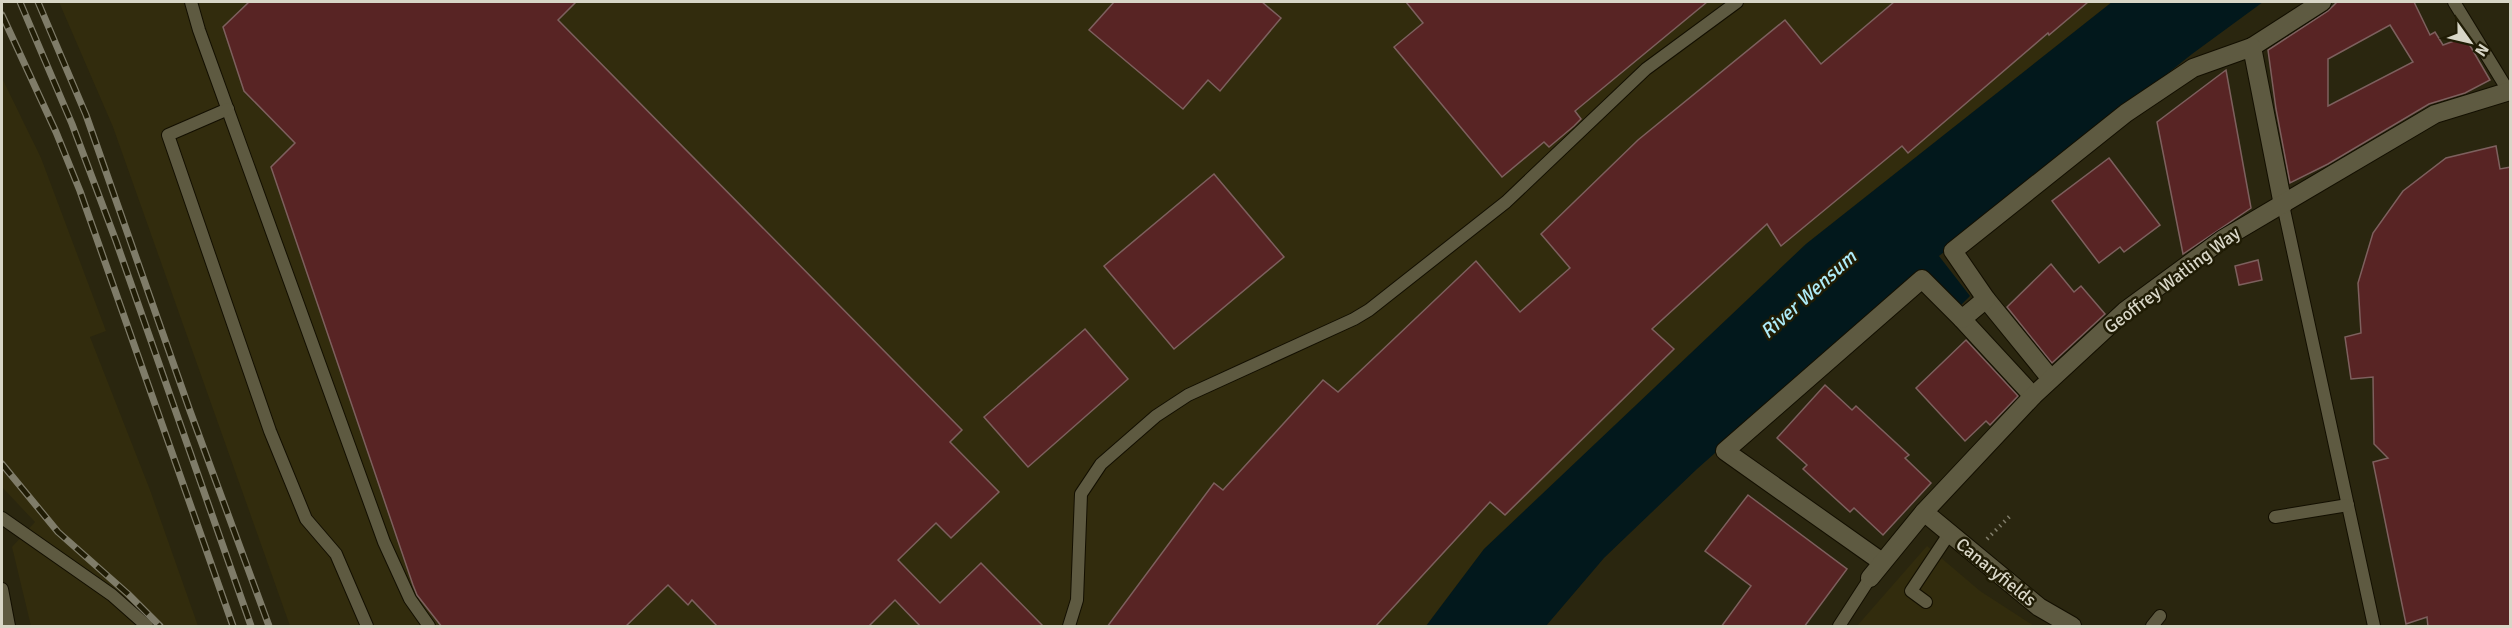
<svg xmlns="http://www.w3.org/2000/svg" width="2512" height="628" font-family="Signika,sans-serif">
  <rect width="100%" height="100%" fill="#2a260f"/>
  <g fill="#322c0d">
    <polygon points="59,2 2112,2 1806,244 1484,549 1426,626 290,626 113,127"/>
    <polygon points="2,78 41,158 106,331 90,337 150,490 198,626 31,626 12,547 35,522 2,487"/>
    <polygon points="1927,546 1980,591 2034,626 1857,626"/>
  </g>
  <polygon fill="#02181c" points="2112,2 2263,2 2192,54 1939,256 1970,296 1960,306 1923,269 1697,469 1604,558 1546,626 1426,626 1484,549 1806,244"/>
  <g fill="#582424" stroke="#7d605e" stroke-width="1.5" fill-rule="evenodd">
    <polygon points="249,2 576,2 558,20 962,430 950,442 999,492 951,538 936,523 898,560 940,603 981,563 1044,627 921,627 895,600 868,627 718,627 692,600 688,605 668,585 625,627 442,627 417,595 413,585 271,167 295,143 244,91 223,27"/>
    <polygon points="1114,2 1262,2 1281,18 1220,91 1208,80 1183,109 1089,30"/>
    <polygon points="1406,2 1707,2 1575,111 1581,119 1574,126 1549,147 1544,142 1502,177 1394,47 1423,23"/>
    <polygon points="1894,2 2088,2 2049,35 2048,33 1908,153 1902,146 1781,246 1767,224 1652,329 1674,349 1505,515 1490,502 1375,627 1107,627 1214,483 1223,490 1323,380 1338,392 1476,261 1520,312 1570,268 1541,234 1638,140 1785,20 1821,64"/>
    <path d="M2337 2H2414L2430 35 2435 32 2443 45 2465 37 2490 80 2465 93 2429 104 2328 164 2290 183 2276 109 2268 50 2328 11ZM2390 25 2413 62 2328 106V59Z"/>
    <polygon points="2226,70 2251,208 2183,254 2157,122"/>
    <polygon points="2496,146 2500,169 2511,167 2511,627 2428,627 2427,617 2406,624 2373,462 2388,458 2374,444 2373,377 2351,379 2345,337 2361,333 2358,283 2373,233 2403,191 2446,158"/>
    <polygon points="2109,158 2160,225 2124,252 2120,247 2099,263 2052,201"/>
    <polygon points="1214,174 1284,257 1174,349 1104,266"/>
    <polygon points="2258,260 2262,280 2239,285 2235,266"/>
    <polygon points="2051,264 2074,292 2081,286 2105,314 2052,363 2007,307"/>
    <polygon points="1085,329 1128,379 1028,467 984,417"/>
    <polygon points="1966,340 2018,396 1990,425 1986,421 1965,441 1916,388"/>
    <polygon points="1825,385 1852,410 1856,406 1909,455 1905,458 1931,483 1883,535 1854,508 1850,512 1803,469 1807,465 1777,438"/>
    <polygon points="1748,495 1847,569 1804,627 1721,627 1751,586 1705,551"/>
  </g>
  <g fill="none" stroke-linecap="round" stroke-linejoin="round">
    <defs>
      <g id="lane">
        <polyline points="191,2 199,30 384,542 410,599 429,626"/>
        <polyline points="2454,2 2509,92"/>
        <polyline points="228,109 168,135 270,431 306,519 336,554 367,626"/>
        <polyline points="2283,205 2374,626"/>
        <polyline points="2275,517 2348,505"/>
        <polyline points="2,518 112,595 147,626"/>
        <polyline points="2,589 9,626"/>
        <polyline points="1926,602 1911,591 1949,534"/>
        <polyline points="1069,626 1077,600 1081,494 1101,464 1156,416 1188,395 1354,319 1369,310 1506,202 1646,69 1737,2"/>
        <polyline points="1839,626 1870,578"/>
        <polyline points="2152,626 2160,616"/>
      </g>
      <g id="street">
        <polyline points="2252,47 2322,2"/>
        <polyline points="1986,299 2051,379"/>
        <polyline points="1962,319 2033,396"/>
        <polyline points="1924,512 2039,607 2072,626"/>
        <polyline points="1882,562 1725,451 1922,279 1962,319 1986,299 1953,251 2126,113 2193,68 2252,47 2283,205"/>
        <polyline points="1870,578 1924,512 2033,396 2125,311 2223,239 2435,114 2510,91"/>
      </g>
    </defs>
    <use href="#lane" stroke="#130f00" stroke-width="14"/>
    <use href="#street" stroke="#130f00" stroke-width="20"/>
    <polyline stroke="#807d6a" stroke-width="4" stroke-dasharray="1.5 4.5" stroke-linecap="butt" points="1987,539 2010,516"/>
    <use href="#lane" stroke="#5e5a41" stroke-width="12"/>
    <use href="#street" stroke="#5e5a41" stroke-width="18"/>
    <defs>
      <g id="rail">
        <polyline points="20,2 72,124 116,241 251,626"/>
        <polyline points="38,2 86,115 190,411 269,626"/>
        <polyline points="2,15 56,132 80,191 233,626"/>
        <polyline points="2,464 58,532 128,594 160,626"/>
      </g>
    </defs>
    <use href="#rail" stroke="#7f7c69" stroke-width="7"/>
    <use href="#rail" stroke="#201c05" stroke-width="4.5" stroke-dasharray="14" stroke-linecap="butt"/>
  </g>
  <g text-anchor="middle" stroke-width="5" stroke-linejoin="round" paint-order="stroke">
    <g font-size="18" fill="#d8d6c7" stroke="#201c05">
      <text transform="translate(2172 280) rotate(-37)" y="6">Geoffrey Watling Way</text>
      <text transform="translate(1996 572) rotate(39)" y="6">Canaryfields</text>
    </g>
    <g font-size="20" font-style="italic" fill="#aeebf8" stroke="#201c05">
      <text transform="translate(1808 294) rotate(-42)" y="7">River Wensum</text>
    </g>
  </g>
  <rect width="2512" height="628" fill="none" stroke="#d8d6c7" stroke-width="6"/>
  <g transform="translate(2470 42) rotate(124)" stroke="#201c05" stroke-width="4.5" paint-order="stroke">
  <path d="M0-4.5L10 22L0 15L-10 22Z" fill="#d8d6c7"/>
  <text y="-9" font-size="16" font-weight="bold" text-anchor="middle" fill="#d8d6c7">N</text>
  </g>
</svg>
